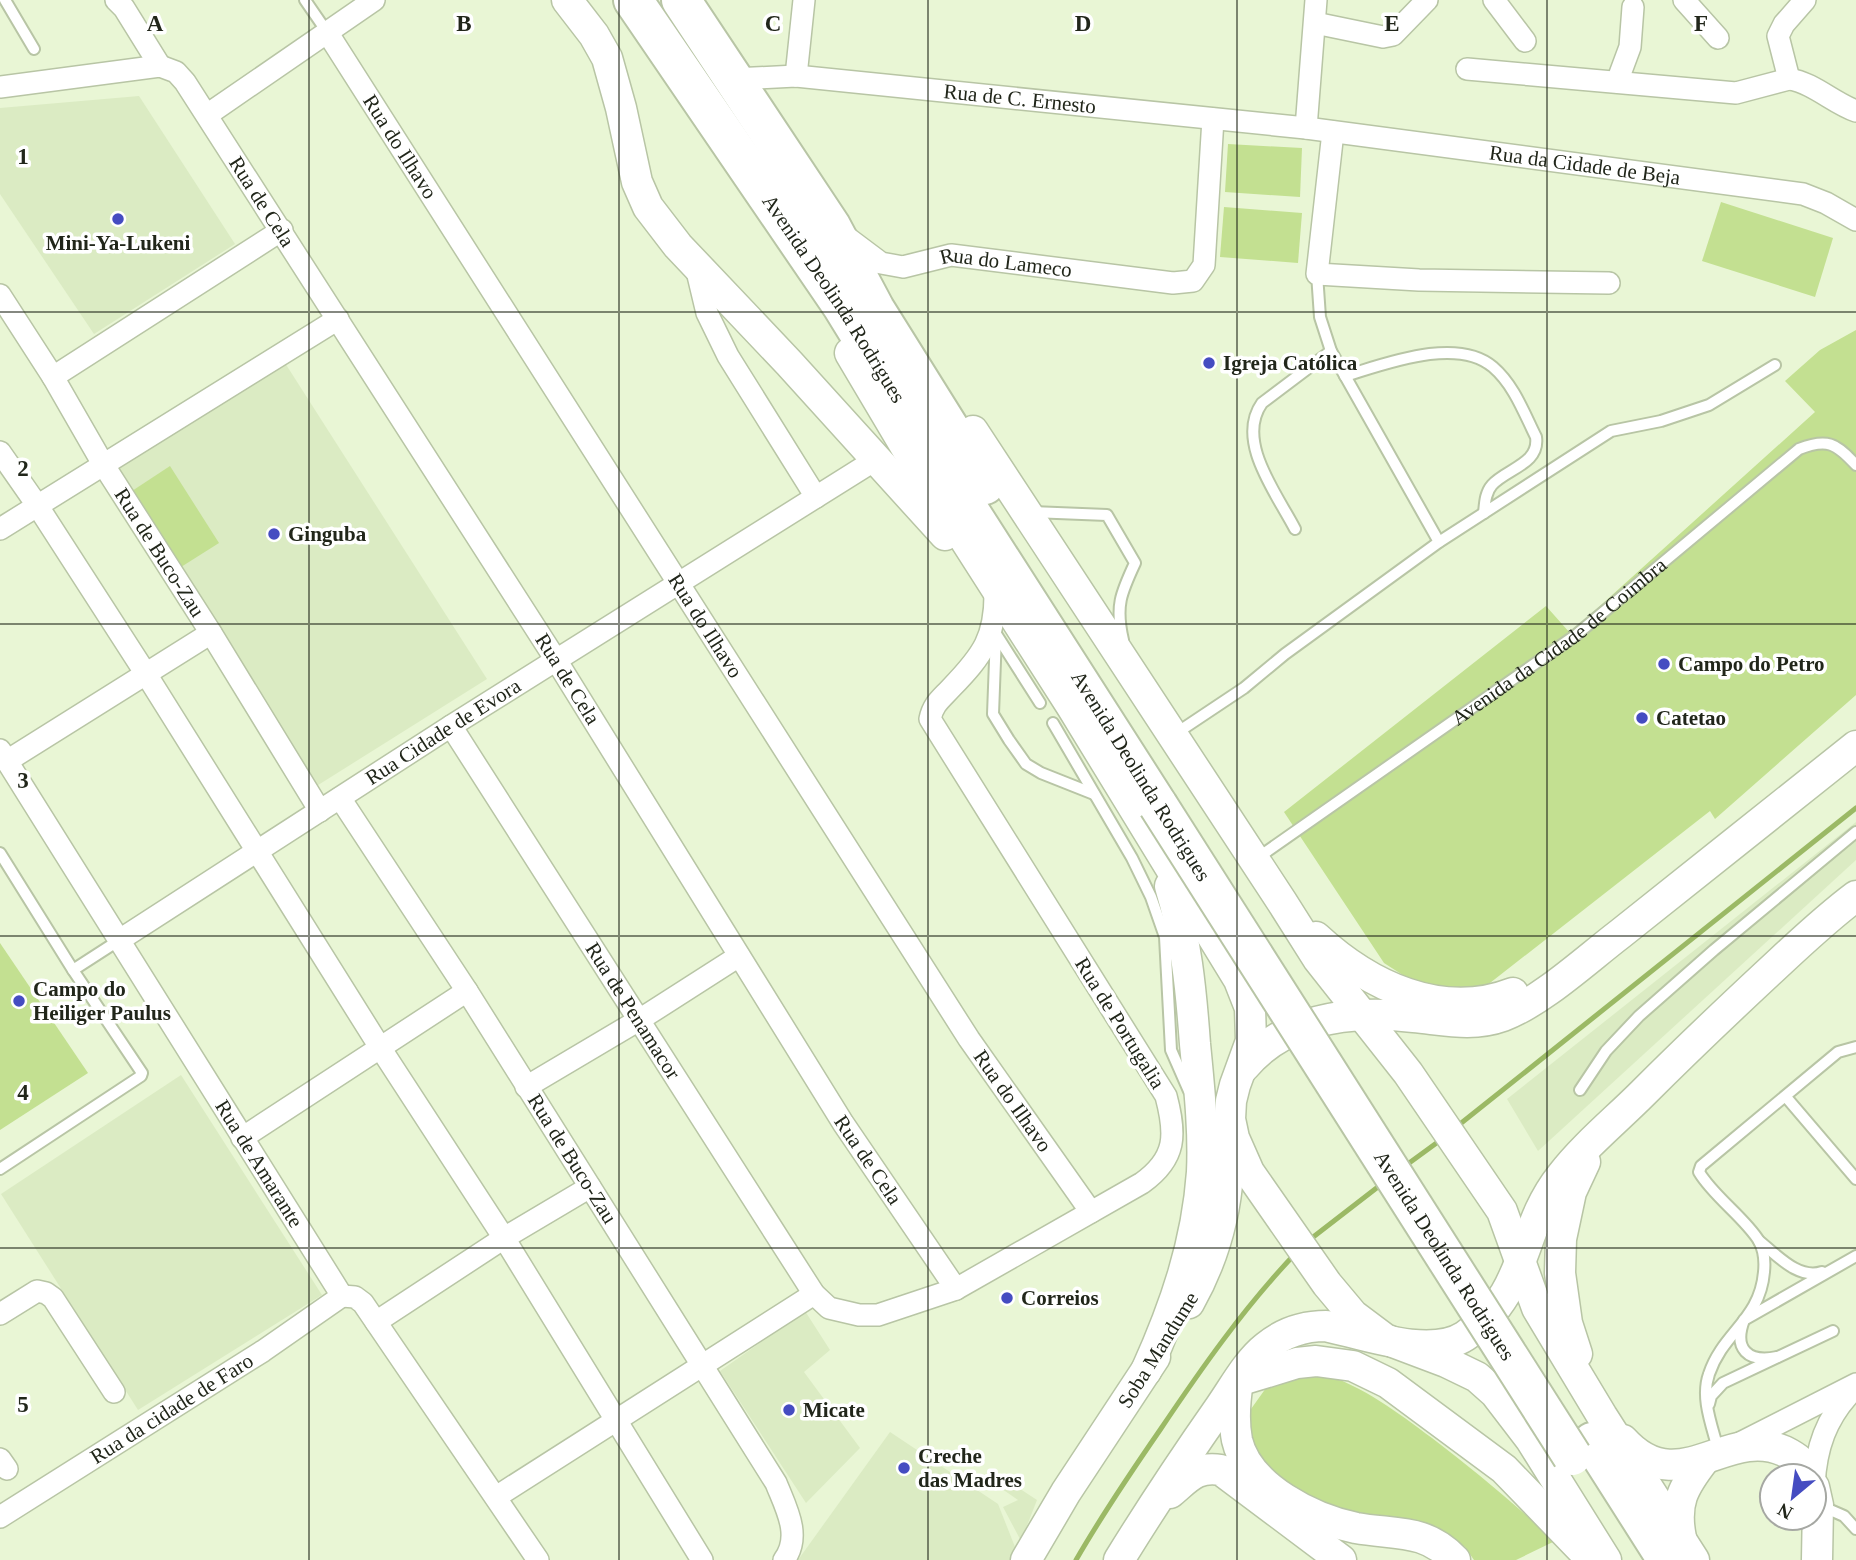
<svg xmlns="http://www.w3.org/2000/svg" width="1856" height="1560" font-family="'Times New Roman',serif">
  <rect width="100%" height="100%" fill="#e9f6d5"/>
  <g fill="#dbebc3">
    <polygon points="139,96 235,244 94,334 0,194 0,108"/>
    <polygon points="285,363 487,679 315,787 115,471"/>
    <polygon points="1856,822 1856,860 1538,1151 1507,1099"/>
    <polygon points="181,1075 322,1295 138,1410 1,1194"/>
    <polygon points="805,1311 830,1350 804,1372 860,1448 806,1503 720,1371"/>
    <polygon points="890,1432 998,1504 1017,1552 1012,1560 798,1560"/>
    <polygon points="996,1473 1037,1500 1021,1541 1003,1507 1018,1500 992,1482"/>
  </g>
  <g fill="#c3e091">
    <polygon points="1228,144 1302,148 1300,197 1225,192"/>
    <polygon points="1721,202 1833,238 1815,297 1702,261"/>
    <polygon points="1224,207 1302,213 1298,263 1220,257"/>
    <polygon points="1856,330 1856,695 1715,819 1710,811 1481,990 1423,988 1384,963 1284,812 1546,606 1570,633 1815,412 1785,381 1820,350"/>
    <polygon points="170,466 219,543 181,567 132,491"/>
    <polygon points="0,943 88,1073 0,1130"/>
    <path d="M1322 1373C1364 1387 1397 1412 1432 1438 1475 1471 1516 1505 1555 1541L1516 1560H1474L1465 1547 1439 1530 1315 1509 1251 1451 1246 1416 1266 1388 1289 1378Z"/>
  </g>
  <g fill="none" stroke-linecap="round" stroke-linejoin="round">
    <g stroke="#9bb965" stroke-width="5">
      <polyline points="1455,1128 1856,808"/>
      <polyline points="1405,1166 1442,1139"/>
      <polyline points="1308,1241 1383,1183"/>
      <path d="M1076 1560C1102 1515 1131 1472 1160 1430 1201 1369 1243 1309 1294 1255"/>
    </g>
    <defs>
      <g id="lane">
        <polyline points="5,0 34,49"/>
        <polyline points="305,0 327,32"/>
        <polyline points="1317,274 1320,317 1331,351 1439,542"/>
        <path d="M1345 376C1385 364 1457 336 1493 367 1514 385 1524 413 1536 437 1540 464 1506 469 1492 485 1485 493 1485 504 1484 513"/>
        <path d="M1032 512 1107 515 1135 563C1121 593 1115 606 1123 640"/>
        <path d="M1295 529C1277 494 1235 441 1262 403L1331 351"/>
        <polyline points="996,634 993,714 1009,740 1026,764 1041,773 1094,794"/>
        <polyline points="996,634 1040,703"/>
        <polyline points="1053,723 1132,858 1151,897 1165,937 1171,1050 1189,1091"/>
        <polyline points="1175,734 1244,688 1285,654 1439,542 1611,431 1661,421 1709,405 1775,365"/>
        <polyline points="0,853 73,970 142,1073 141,1076 0,1169"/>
        <path id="s1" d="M1256 859 1576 635 1799 449C1827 438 1836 443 1856 465"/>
        <polyline points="73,970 121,939"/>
        <polyline points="1580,1090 1606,1051 1639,1016 1714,950 1856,832"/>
        <polyline points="1786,1097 1856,1179"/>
        <path d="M1759 1241C1776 1254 1798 1280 1822 1272"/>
        <path d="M1777 1357C1748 1363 1733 1349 1744 1320L1856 1256"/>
        <polyline points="1709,1404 1711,1396 1723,1383 1833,1331"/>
        <path d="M1719 1453C1713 1428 1700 1399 1709 1374 1723 1332 1760 1320 1764 1272 1765 1262 1764 1250 1759 1241 1745 1218 1713 1196 1699 1172L1701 1166 1838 1052 1856 1047"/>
        <polyline points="1821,1506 1844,1516 1856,1529"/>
      </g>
      <g id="street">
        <polyline points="116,0 124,8 160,66"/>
        <polyline points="1494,0 1525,41"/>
        <polyline points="1684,0 1718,38"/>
        <polyline points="1315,23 1383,37 1393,35 1427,0"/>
        <path id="s2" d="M327 32 969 1039 1091 1212"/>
        <path d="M1467 69 1736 93 1789 79C1814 83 1833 103 1856 111"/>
        <polyline points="796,76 804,0"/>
        <path id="s3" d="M734 79 796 76 1306 128 1803 194 1826 203 1856 220"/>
        <polyline points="1789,79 1778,36 1784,24 1805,0"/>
        <polyline points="1617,82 1630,47 1633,7"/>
        <path id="s4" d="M0 87 160 66 176 72 185 82 556 660 843 1123 956 1289"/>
        <polyline points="207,115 374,0"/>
        <polyline points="1306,128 1316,0"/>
        <polyline points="1333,132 1317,274 1419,280 1609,283"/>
        <path id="s5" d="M845 236 881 263 903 267 951 255 1173 283 1193 281 1204 265 1213 119"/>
        <polyline points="696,267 707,313 728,356 816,497"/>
        <path id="s6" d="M0 295 53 377 103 464 211 633 320 811"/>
        <polyline points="53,377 282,230"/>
        <polyline points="0,452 37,505 146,674 381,1049 504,1238 702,1560"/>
        <polyline points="0,529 338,319"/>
        <path id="s7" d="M451 726 814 1294 829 1308 859 1315H878L956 1289 1142 1183C1177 1158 1176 1134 1166 1096L930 719C933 704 941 699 951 688 983 655 996 637 995 590"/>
        <path id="s8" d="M0 750 342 1296"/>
        <polyline points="7,761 211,633"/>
        <path id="s9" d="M340 798 467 991 776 1483C786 1508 802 1536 784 1560"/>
        <path id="s10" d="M121 939 451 726 875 460"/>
        <polyline points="526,1087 639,1020 739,956"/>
        <polyline points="242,1138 467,991"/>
        <polyline points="342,1296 355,1297 363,1303 538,1560"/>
        <polyline points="0,1314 37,1291 46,1293 53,1298 114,1392"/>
        <polyline points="376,1322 504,1238 590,1187"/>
        <polyline points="1740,1443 1856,1384"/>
        <polyline points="0,1459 7,1469"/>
        <path d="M1814 1485C1816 1448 1826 1418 1852 1391"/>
        <polyline points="496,1497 814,1294"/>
        <path id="s11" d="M0 1517 263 1351 342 1296"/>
      </g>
      <g id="secondary">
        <polyline points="567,0 594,35 607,58 621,108 637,182 648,207 678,246 789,363 945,535"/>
        <polyline points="850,353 907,449 1072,707 1239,980 1250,1008 1251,1041 1235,1085 1231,1101 1230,1119 1234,1138 1249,1172 1327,1284 1353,1315 1385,1339 1446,1362 1477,1377 1495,1393 1531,1440 1606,1560"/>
        <polyline points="973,431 1282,902 1318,959 1408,1073 1502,1211 1537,1308 1602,1416 1694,1560"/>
        <path d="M1316 937C1368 985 1441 1021 1513 993"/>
        <path d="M1244 1067C1286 1017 1352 1010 1414 1017 1445 1020 1473 1027 1503 1016 1542 1001 1586 960 1620 934 1699 872 1777 808 1856 746"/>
        <path d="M1189 1303C1212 1262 1225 1220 1228 1173 1229 1161 1227 1148 1228 1135"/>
        <polyline points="1577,1354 1567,1323 1560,1273 1561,1239 1571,1192 1585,1162"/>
        <path d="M1146 1371C1175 1307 1197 1243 1202 1172 1204 1130 1199 1086 1195 1044 1191 989 1186 938 1170 886"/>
        <polyline points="1238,1381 1297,1363 1316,1361 1353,1366 1388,1383 1504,1469 1591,1559"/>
        <path d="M1238 1381C1235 1400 1233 1420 1237 1440 1248 1488 1313 1519 1356 1528 1395 1535 1425 1528 1455 1560"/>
        <path d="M1623 1440C1679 1502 1726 1425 1784 1451 1796 1457 1805 1463 1810 1476"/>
        <polyline points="1814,1487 1818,1505 1817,1560"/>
        <path d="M1170 1493C1188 1478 1196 1466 1221 1470L1341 1560"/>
        <path d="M1681 1538C1674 1503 1683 1487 1704 1460"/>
        <polyline points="1026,1560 1066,1492 1155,1357"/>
        <path d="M1119 1560C1151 1508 1185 1457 1220 1407 1234 1387 1247 1362 1266 1347 1284 1332 1303 1326 1326 1326 1363 1334 1430 1359 1465 1336 1529 1293 1518 1230 1561 1176 1585 1145 1615 1121 1643 1093 1684 1052 1726 1012 1769 972 1797 946 1825 919 1856 896"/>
      </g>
      <g id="highway">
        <path id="s12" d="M633 0 842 306 930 449 1158 805"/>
        <polyline points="681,0 831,226 875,309 985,485"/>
        <polyline points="1592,1442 1667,1560"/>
      </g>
    </defs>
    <use href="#lane" stroke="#b8c5a5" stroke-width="14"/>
    <use href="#street" stroke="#b8c5a5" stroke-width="24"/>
    <use href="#secondary" stroke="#b8c5a5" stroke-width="33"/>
    <use href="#highway" stroke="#b8c5a5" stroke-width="42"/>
    <use href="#lane" stroke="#fff" stroke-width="10"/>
    <use href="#street" stroke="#fff" stroke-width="21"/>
    <use href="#secondary" stroke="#fff" stroke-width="30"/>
    <use href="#highway" stroke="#fff" stroke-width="38"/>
    <defs>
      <g id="highway-bridge">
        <path id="s13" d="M1158 805 1572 1456"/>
      </g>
    </defs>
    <use href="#highway-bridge" stroke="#b8c5a5" stroke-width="42" stroke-linecap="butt"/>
    <use href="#highway-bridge" stroke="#fff" stroke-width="38"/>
  </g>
  <path fill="none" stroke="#21261a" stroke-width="2" stroke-opacity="0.55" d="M309 0V1560M619 0V1560M928 0V1560M1237 0V1560M1547 0V1560M0 312H1856M0 624H1856M0 936H1856M0 1248H1856"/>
  <g fill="#454cc1" stroke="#fff" stroke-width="2.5">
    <circle cx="118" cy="219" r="7"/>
    <circle cx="1209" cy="363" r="7"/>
    <circle cx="274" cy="534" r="7"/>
    <circle cx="1664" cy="664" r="7"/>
    <circle cx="1642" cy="718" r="7"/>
    <circle cx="19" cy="1001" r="7"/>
    <circle cx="1007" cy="1298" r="7"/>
    <circle cx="789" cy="1410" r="7"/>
    <circle cx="904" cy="1468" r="7"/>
  </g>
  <g text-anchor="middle" stroke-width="7" stroke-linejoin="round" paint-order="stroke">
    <g font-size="21" fill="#21261a" stroke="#fff">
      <text dy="7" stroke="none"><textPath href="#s3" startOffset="287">Rua de C. Ernesto</textPath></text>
      <text dy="7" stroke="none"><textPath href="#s2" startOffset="136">Rua do Ilhavo</textPath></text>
      <text dy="7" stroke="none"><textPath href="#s3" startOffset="856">Rua da Cidade de Beja</textPath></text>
      <text dy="7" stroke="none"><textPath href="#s4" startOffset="334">Rua de Cela</textPath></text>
      <text dy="7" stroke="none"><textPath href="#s5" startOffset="172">Rua do Lameco</textPath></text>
      <text dy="7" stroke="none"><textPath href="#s12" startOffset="360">Avenida Deolinda Rodrigues</textPath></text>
      <text dy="7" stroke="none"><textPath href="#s6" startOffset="303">Rua de Buco-Zau</textPath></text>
      <text dy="7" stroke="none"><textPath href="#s2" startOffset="704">Rua do Ilhavo</textPath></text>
      <text dy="7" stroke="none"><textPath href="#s1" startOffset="373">Avenida da Cidade de Coimbra</textPath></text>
      <text dy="7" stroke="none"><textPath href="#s4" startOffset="901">Rua de Cela</textPath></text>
      <text dy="7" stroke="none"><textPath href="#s10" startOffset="383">Rua Cidade de Evora</textPath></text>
      <text transform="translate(1141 776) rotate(58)" y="7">Avenida Deolinda Rodrigues</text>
      <text dy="7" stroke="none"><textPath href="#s7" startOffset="338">Rua de Penamacor</textPath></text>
      <text transform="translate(1120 1023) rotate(58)" y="7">Rua de Portugalia</text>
      <text dy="7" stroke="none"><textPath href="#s2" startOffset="1270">Rua do Ilhavo</textPath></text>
      <text dy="7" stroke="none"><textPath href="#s9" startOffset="429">Rua de Buco-Zau</textPath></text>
      <text dy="7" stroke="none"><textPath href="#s4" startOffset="1468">Rua de Cela</textPath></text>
      <text dy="7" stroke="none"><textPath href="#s8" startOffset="488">Rua de Amarante</textPath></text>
      <text dy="7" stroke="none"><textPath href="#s13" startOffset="534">Avenida Deolinda Rodrigues</textPath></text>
      <text transform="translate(1158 1350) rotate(-58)" y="7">Soba Mandume</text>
      <text dy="7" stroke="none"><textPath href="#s11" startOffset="203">Rua da cidade de Faro</textPath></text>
    </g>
    <g font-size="21" font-weight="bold" fill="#21261a" stroke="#fff" text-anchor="start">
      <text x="118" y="250" text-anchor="middle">Mini-Ya-Lukeni</text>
      <text x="1223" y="370">Igreja Católica</text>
      <text x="288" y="541">Ginguba</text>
      <text x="1678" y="671">Campo do Petro</text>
      <text x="1656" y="725">Catetao</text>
      <text x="33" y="996">Campo do<tspan x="33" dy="24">Heiliger Paulus</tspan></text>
      <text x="1021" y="1305">Correios</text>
      <text x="803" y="1417">Micate</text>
      <text x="918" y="1463">Creche<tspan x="918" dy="24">das Madres</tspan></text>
    </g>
  </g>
  <g font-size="23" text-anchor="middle" font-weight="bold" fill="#21261a" stroke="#fff" stroke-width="7" stroke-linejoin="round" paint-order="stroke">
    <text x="155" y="31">A</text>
    <text x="464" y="31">B</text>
    <text x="773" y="31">C</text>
    <text x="1083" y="31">D</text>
    <text x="1392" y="31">E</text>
    <text x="1701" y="31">F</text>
    <text x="23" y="164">1</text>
    <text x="23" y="476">2</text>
    <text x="23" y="788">3</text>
    <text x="23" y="1100">4</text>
    <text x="23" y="1412">5</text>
  </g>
  <g transform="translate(1793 1497) rotate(209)"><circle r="33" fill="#ffffff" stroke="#a6a8a3" stroke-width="2"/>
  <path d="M0-5L12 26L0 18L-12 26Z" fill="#454cc1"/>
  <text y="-10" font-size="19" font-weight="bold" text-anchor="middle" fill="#21261a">N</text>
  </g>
</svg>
